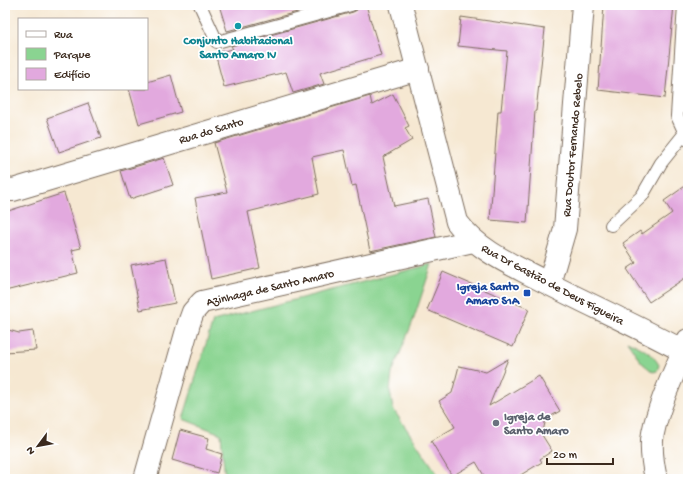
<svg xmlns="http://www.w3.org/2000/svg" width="693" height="484" font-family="'Gochi Hand',sans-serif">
  <rect width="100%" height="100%" fill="#fff"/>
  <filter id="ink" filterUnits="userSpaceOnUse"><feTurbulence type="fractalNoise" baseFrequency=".025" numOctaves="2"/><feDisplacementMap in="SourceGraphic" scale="8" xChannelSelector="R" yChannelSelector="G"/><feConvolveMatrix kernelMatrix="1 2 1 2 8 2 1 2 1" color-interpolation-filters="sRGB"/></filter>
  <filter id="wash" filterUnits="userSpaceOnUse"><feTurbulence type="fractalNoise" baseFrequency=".012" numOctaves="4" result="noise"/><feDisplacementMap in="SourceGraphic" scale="16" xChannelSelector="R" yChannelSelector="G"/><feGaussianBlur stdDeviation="0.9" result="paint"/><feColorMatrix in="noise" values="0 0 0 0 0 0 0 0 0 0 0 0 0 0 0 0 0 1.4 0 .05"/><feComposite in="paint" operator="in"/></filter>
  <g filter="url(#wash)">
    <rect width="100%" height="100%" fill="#f6e8d2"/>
    <g fill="#8ad491" stroke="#627f58">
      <polygon points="432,264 413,321 392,373 390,391 393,409 441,479 225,479 221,434 183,419 213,321"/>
      <path d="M627 341C640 347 652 352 659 365L657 371 653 372 642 363Z"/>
    </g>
    <g id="blocks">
      <g fill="#e2a9de">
        <polygon points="219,5 323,5 227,31"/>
        <polygon points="358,5 366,5 381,55 320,73 324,84 293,93 286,72 224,87 215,53 233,49 231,46 353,12 357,10"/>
        <polygon points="604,5 674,5 665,98 598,90"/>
        <polygon points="461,17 545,29 536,111 535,111 527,223 490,220 498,111 501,111 507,51 458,46"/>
        <polygon points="171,75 181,112 139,124 129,89 147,89 147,82"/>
        <polygon points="393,94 409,126 405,128 412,140 383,157 394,206 428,199 436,237 370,251 356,185 352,186 344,150 312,157 319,194 248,212 260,268 211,279 195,198 227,192 214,143 370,96 372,105"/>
        <polygon points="88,103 101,138 59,152 47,118"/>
        <polygon points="164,158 173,185 130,199 121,171"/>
        <polygon points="688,184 688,276 649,302 627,269 636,263 623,243 640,231 642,234 672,213 664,201"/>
        <polygon points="64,193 81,248 72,250 78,273 5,291 5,212"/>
        <polygon points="166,258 175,303 140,310 131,265"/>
        <polygon points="443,272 529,309 513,347 427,310"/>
        <polygon points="5,329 19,333 33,331 36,350 5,352"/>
        <polygon points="508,359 489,406 539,376 560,411 546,419 542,435 552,451 540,459 542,462 514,479 486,479 476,462 452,476 431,441 455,427 439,401 452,393 459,366 486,372"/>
        <polygon points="180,430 209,438 206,449 222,454 217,473 172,460"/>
      </g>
    </g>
  </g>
  <g filter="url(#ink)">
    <use href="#blocks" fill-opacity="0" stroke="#7c6c5d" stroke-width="1"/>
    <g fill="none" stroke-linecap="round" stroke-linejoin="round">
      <defs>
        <g id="lane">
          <polyline points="200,5 217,42 351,5"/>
          <polyline points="684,5 677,116 688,140"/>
          <polyline points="611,225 642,196 661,163 685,133"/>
        </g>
        <g id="street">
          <path d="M401 5 457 222C479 252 515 266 547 283 592 306 639 327 683 351"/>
          <polyline points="5,189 13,190 418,69"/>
          <polyline points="549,284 565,229 583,5"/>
          <polyline points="145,479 189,323 193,312 202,302 473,241"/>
        </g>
        <path id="secondary" d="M656 479C653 465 650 447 653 433 659 403 676 369 688 340"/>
      </defs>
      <use href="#lane" stroke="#7c6c5d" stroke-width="14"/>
      <use href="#street" stroke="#7c6c5d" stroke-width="24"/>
      <use href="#secondary" stroke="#7c6c5d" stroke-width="24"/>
      <use href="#lane" stroke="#fff" stroke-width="12"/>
      <use href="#street" stroke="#fff" stroke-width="22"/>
      <use href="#secondary" stroke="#fff" stroke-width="22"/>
    </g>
  </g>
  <circle fill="#0f9aa8" stroke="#fff" stroke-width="1.5" cx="238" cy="26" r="4"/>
  <rect fill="#1a4fb4" stroke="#fff" stroke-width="1.5" x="523" y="289" width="8" height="8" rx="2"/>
  <circle fill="#6b7280" stroke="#fff" stroke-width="1.5" cx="496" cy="423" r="4"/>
  <g text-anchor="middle" stroke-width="3.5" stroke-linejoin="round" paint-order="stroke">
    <g font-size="12" font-weight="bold" fill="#0d838f" stroke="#fff">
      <text x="238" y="44">Conjunto Habitacional<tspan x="238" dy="14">Santo Amaro IV</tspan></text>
    </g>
    <g font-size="12" fill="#3b2a1e" stroke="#fff">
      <text transform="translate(211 130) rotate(-17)" y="4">Rua do Santo</text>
      <text transform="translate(572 145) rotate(-85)" y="4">Rua Doutor Fernando Rebelo</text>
      <text transform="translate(553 284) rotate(28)" y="4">Rua Dr Gastão de Deus Figueira</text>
      <text transform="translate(270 287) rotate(-13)" y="4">Azinhaga de Santo Amaro</text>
    </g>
    <g font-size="12" font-weight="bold" fill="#164399" stroke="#fff" text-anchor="end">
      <text x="519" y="290">Igreja Santo<tspan x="519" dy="14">Amaro S1A</tspan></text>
    </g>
    <g font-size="12" font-weight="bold" fill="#5b616d" stroke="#fff" text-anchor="start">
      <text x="504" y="420">Igreja de<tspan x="504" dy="14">Santo Amaro</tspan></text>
    </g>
  </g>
  <rect width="693" height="484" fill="none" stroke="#fff" stroke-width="20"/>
  <rect x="18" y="18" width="130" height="72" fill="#ffffff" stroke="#b1aaa5"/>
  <rect x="26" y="31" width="20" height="6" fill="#ffffff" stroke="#b1aaa5"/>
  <text x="54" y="38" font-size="12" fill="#3b2a1e">Rua</text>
  <rect x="26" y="48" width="20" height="12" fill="#8ad491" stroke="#b1aaa5"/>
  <text x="54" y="58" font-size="12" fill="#3b2a1e">Parque</text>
  <rect x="26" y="68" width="20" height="12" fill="#e2a9de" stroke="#b1aaa5"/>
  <text x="54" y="78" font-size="12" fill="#3b2a1e">Edifício</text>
  <g transform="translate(38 446) rotate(238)" stroke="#ffffff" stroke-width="3" paint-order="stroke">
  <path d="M0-3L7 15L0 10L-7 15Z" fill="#3b2a1e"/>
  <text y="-6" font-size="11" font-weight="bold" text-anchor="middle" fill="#3b2a1e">N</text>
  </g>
  <path d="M547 458v6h66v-6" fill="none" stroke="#3b2a1e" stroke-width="2"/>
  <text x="553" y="458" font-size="12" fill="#3b2a1e" stroke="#ffffff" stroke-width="3" paint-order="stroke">20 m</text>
</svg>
